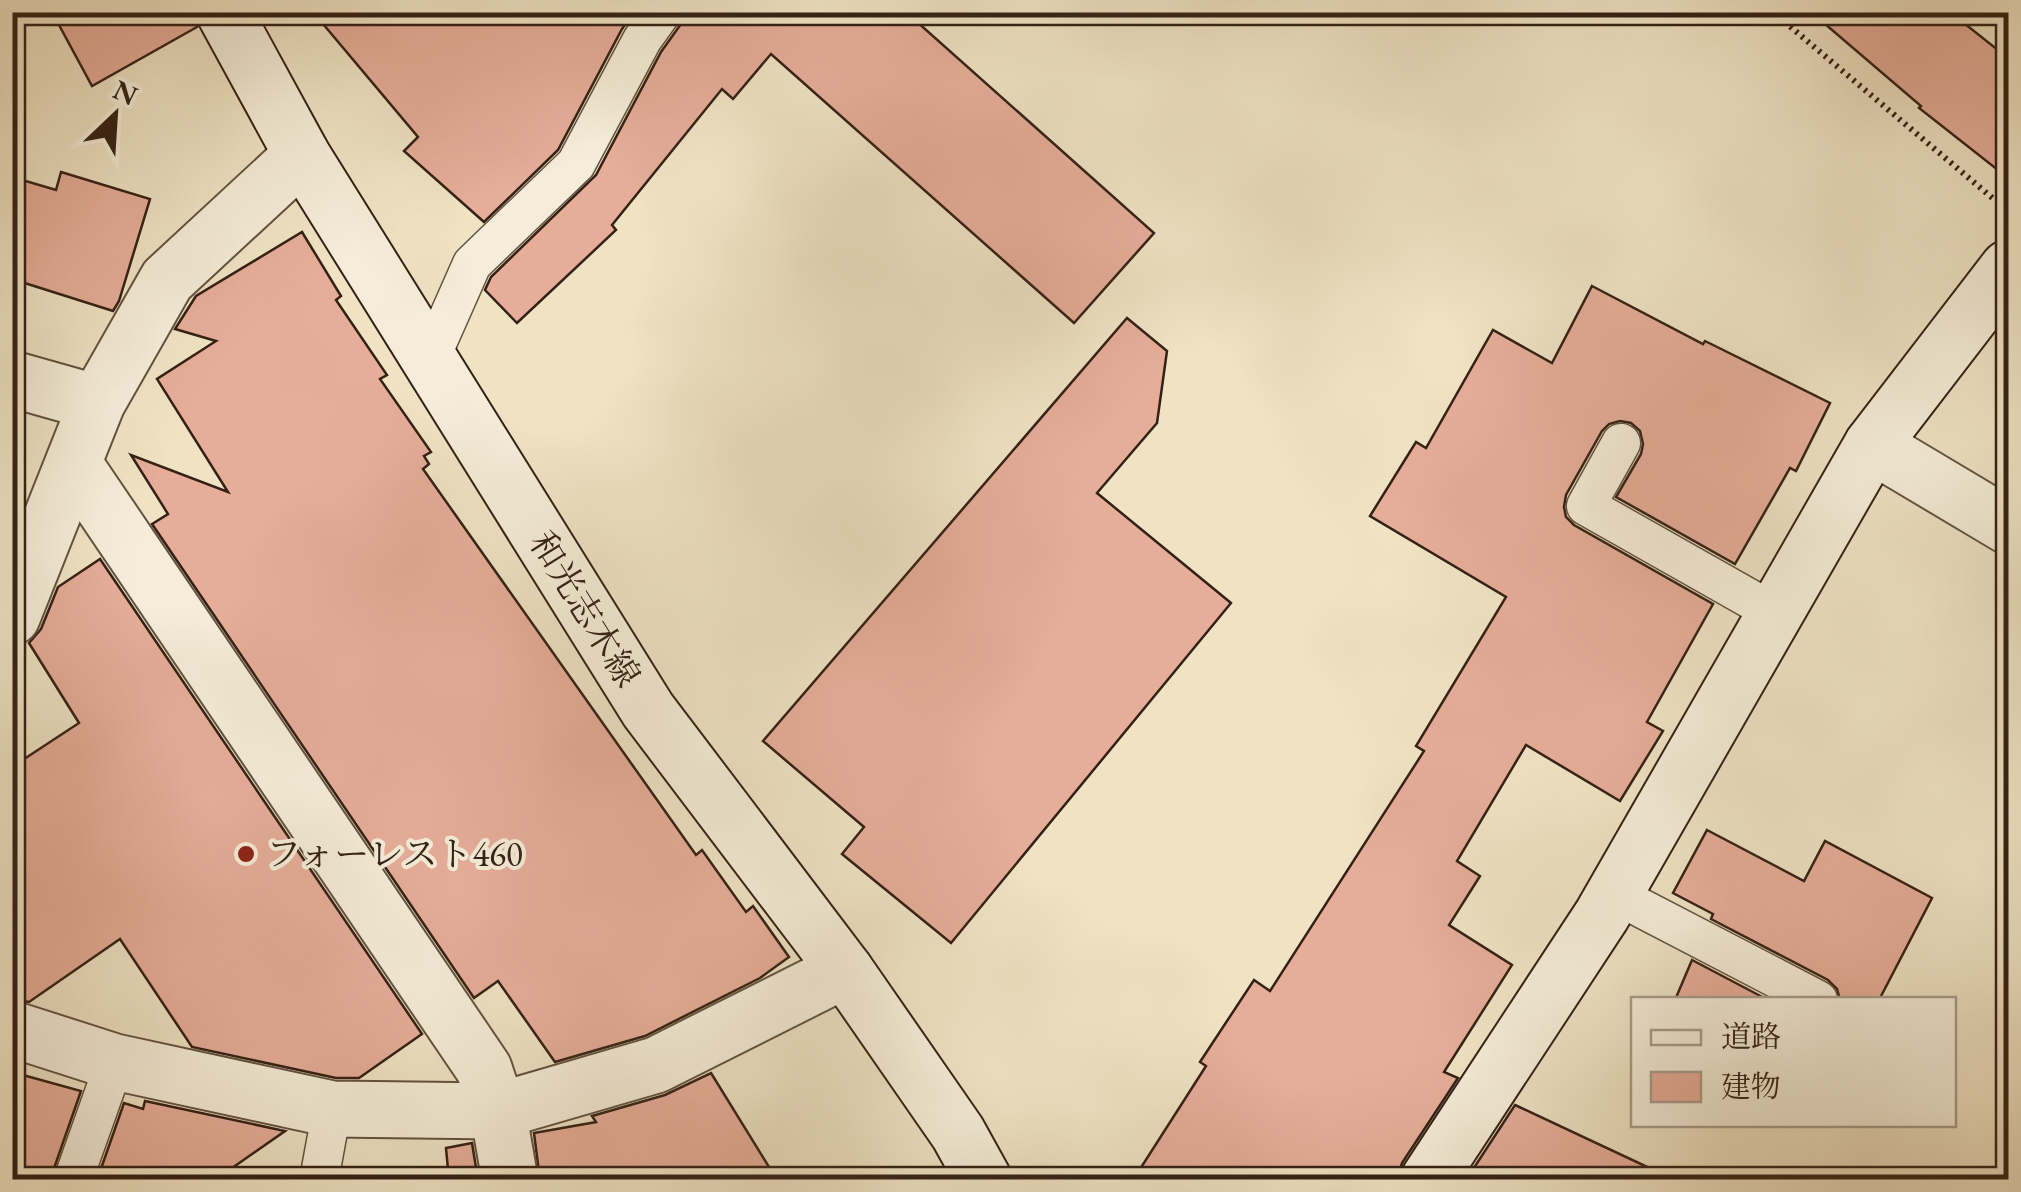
<svg xmlns="http://www.w3.org/2000/svg" width="2021" height="1192" font-family="'EB Garamond','Noto Serif JP',serif">
  <rect width="100%" height="100%" fill="#efe3c4"/>
  <filter id="stains"><feTurbulence type="fractalNoise" baseFrequency=".002" numOctaves="4"/><feColorMatrix values="0 0 0 0 .2 0 0 0 0 .09 0 0 0 0 .02 0 0 0 .5 -.17"/></filter>
  <radialGradient id="worn" r=".72"><stop offset=".6" stop-color="#630" stop-opacity="0"/><stop offset="1" stop-color="#630" stop-opacity=".3"/></radialGradient>
  <g fill="#e6ad99" stroke="#342115" stroke-width="2.5">
    <polygon points="52,12 193,12 197,27 92,86"/>
    <polygon points="313,12 634,12 622,29 558,150 484,222 404,151 418,137"/>
    <polygon points="684,12 906,12 1154,233 1074,323 771,54 733,99 722,89 612,225 616,230 517,323 485,290 491,277 596,175 661,52 681,24"/>
    <polygon points="1811,12 1950,12 2008,58 2008,178 1919,108 1921,106"/>
    <polygon points="61,172 150,199 119,301 113,311 12,279 12,177 56,190"/>
    <polygon points="302,232 341,296 336,300 387,375 380,379 431,452 424,456 429,464 423,469 696,855 702,850 746,912 753,906 789,957 760,978 645,1036 555,1062 498,981 474,998 152,524 168,514 131,455 228,492 157,379 216,341 175,329 196,296"/>
    <polygon points="1592,286 1703,344 1705,341 1830,403 1796,471 1790,468 1735,564 1616,497 1641,454 1643,444 1640,431 1631,423 1620,421 1609,424 1602,431 1566,495 1564,507 1566,517 1574,525 1713,604 1647,722 1663,731 1620,801 1526,745 1457,861 1480,876 1449,925 1512,965 1444,1072 1458,1078 1402,1163 1397,1180 1133,1180 1206,1066 1200,1062 1254,980 1270,991 1424,751 1416,746 1506,597 1370,516 1416,442 1426,448 1493,330 1552,363"/>
    <polygon points="1127,318 1167,351 1157,423 1097,493 1231,603 951,943 842,854 864,827 763,741"/>
    <polygon points="100,559 422,1034 359,1078 336,1078 192,1047 120,939 29,1002 12,999 12,767 79,723 29,643 41,629 58,587"/>
    <polygon points="1707,830 1804,881 1825,841 1932,898 1879,1000 1840,1000 1837,989 1828,980 1711,919 1713,914 1673,893"/>
    <polygon points="1692,960 1768,1000 1675,1000"/>
    <polygon points="12,1072 81,1091 51,1177 12,1166"/>
    <polygon points="711,1073 777,1180 540,1180 534,1133 596,1122 592,1116 665,1095"/>
    <polygon points="145,1101 285,1131 215,1180 97,1180 124,1103 143,1109"/>
    <polygon points="1515,1105 1675,1180 1466,1180"/>
    <polygon points="472,1143 478,1180 449,1180 446,1148"/>
  </g>
  <g fill="none" stroke-linecap="round" stroke-linejoin="round">
    <defs>
      <g id="lane">
        <polyline points="430,359 472,264 576,164 642,40 662,12"/>
        <polyline points="1621,443 1586,506 1775,613"/>
        <polyline points="1614,894 1818,1000"/>
        <polyline points="73,1180 115,1062"/>
        <polyline points="319,1180 332,1109"/>
      </g>
      <g id="street">
        <polyline points="12,379 97,403"/>
        <polyline points="1872,445 2008,526"/>
        <polyline points="74,464 484,1069 498,1111 510,1180"/>
        <polyline points="12,617 97,403 167,280 302,155"/>
        <polyline points="12,1029 115,1062 332,1109 498,1111 656,1065 845,970"/>
      </g>
      <g id="secondary">
        <polyline points="224,12 302,155 648,710 845,970 958,1133 984,1180"/>
        <polyline points="1428,1180 1602,915 1872,445 2008,268"/>
      </g>
    </defs>
    <use href="#lane" stroke="#635241" stroke-width="41"/>
    <use href="#street" stroke="#635241" stroke-width="59"/>
    <use href="#secondary" stroke="#342115" stroke-width="59"/>
    <polyline stroke="#342115" stroke-width="6" stroke-dasharray="2.5 5" stroke-linecap="butt" points="1773,12 1996,201"/>
    <use href="#lane" stroke="#f5edd9" stroke-width="38"/>
    <use href="#street" stroke="#f5edd9" stroke-width="55"/>
    <use href="#secondary" stroke="#f5edd9" stroke-width="55"/>
  </g>
  <circle fill="#8f2418" stroke="#f5edd9" stroke-width="4" cx="246" cy="854" r="10"/>
  <g text-anchor="middle" stroke-width="8" stroke-linejoin="round" paint-order="stroke">
    <g font-size="35" fill="#342115" stroke="#f5edd9">
      <text transform="translate(585 609) rotate(58)" y="12">和光志木線</text>
    </g>
    <g font-size="35" fill="#342115" stroke="#f5edd9" text-anchor="start">
      <text x="266" y="866">フォーレスト460</text>
    </g>
  </g>
  <rect width="2021" height="1192" fill="none" stroke="#efe3c4" stroke-width="50"/>
  <rect x="15" y="15" width="1991" height="1162" fill="none" stroke="#342115" stroke-width="5"/>
  <rect x="25" y="25" width="1971" height="1142" fill="none" stroke="#342115" stroke-width="2.5"/>
  <rect x="1631" y="997" width="325" height="130" fill="#f5edd9" stroke="#a89b8b" stroke-width="2.5"/>
  <rect x="1651" y="1030" width="50" height="15" fill="#f5edd9" stroke="#a89b8b" stroke-width="2.5"/>
  <text x="1721" y="1047" font-size="30" fill="#342115">道路</text>
  <rect x="1651" y="1072" width="50" height="30" fill="#e6ad99" stroke="#a89b8b" stroke-width="2.5"/>
  <text x="1721" y="1097" font-size="30" fill="#342115">建物</text>
  <g transform="translate(115 115) rotate(25)" stroke="#f5edd9" stroke-width="8" paint-order="stroke">
  <path d="M0-8L18 38L0 25L-18 38Z" fill="#342115"/>
  <text y="-15" font-size="28" font-weight="bold" text-anchor="middle" fill="#342115">N</text>
  </g>
  <rect width="100%" height="100%" filter="url(#stains)"/>
  <rect width="100%" height="100%" fill="url(#worn)"/>
</svg>
